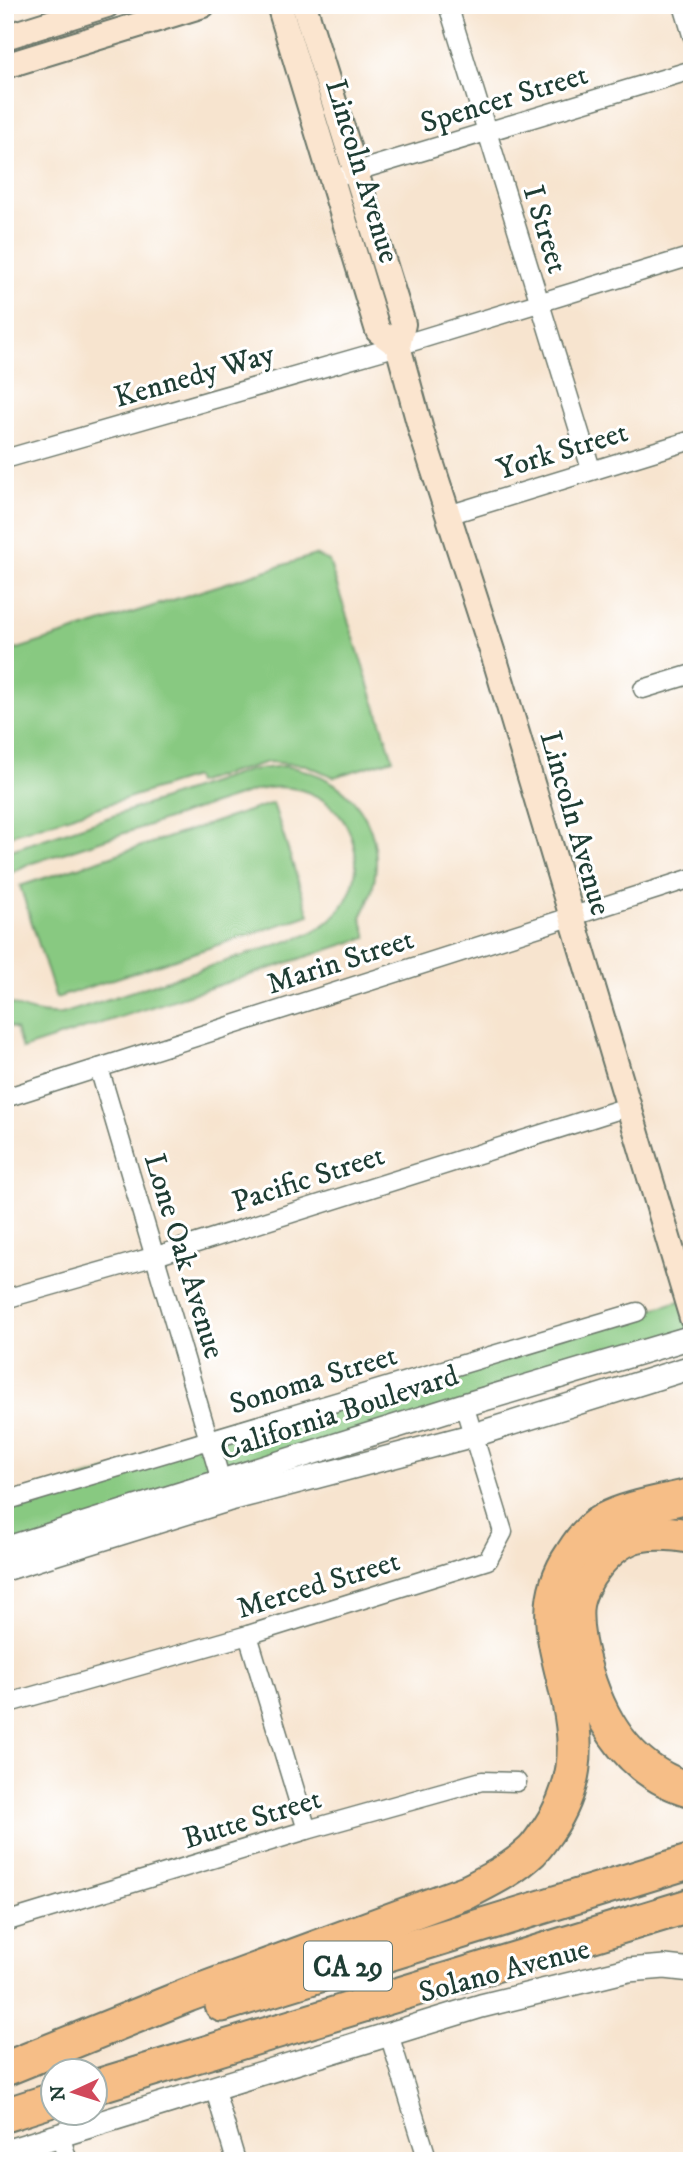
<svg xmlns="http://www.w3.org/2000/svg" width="697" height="2166" font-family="'IM FELL DW Pica',serif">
  <rect width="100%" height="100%" fill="#fff"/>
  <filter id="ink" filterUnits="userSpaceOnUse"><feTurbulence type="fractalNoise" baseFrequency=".0143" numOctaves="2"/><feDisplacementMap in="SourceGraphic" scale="14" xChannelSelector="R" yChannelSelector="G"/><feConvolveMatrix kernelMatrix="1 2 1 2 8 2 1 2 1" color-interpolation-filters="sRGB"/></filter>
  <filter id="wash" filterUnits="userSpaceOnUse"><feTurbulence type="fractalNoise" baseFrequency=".00686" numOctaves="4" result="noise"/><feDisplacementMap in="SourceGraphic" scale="28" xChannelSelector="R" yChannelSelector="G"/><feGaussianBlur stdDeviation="1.57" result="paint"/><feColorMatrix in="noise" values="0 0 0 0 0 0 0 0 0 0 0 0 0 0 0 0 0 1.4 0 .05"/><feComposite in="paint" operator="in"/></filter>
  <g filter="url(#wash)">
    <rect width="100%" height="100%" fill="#f7e4cf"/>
    <g fill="#88c981" stroke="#54835a" stroke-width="2">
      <polygon points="315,555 329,561 393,759 334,777 306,765 268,762 196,783 194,777 5,837 5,653"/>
      <path d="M284 766C362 775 399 848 361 917L367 937 22 1049 16 1029 5 1024V1000C24 1011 40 1015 62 1014L304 936C397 896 355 767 257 790L26 865 5 876V852L250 770Z"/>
      <polygon points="273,803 309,915 56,998 20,886"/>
      <polygon points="686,1299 692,1337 5,1549 5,1501"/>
    </g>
  </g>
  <g filter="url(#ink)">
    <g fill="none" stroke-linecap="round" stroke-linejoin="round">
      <defs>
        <g id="minor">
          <polyline points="448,5 591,469"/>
          <polyline points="683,5 692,35"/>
          <polyline points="347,174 692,70"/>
          <polyline points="5,459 398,346 692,256"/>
          <polyline points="448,515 692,440"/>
          <polyline points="643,689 692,674"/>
          <polyline points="99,1068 224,1491"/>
          <polyline points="5,1098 692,878"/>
          <polyline points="5,1299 156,1256 627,1107"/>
          <polyline points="5,1501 637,1312"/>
          <polyline points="248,1635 307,1830"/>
          <polyline points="5,1704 248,1635 488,1560 503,1532 464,1405"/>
          <polyline points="5,1922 307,1830 482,1781 517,1782"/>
          <polyline points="389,2034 428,2161"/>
          <polyline points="214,2087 236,2161"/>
          <polyline points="60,2135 68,2161"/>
        </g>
        <g id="tertiary">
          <polyline points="5,1549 464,1405 692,1337"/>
          <polyline points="5,1569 227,1500 474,1435 692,1367"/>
          <polyline points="5,2152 481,2006 628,1970 665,1967 692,1970"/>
        </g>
        <g id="secondary">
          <polyline points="279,5 378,331 398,346"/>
          <polyline points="304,5 403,324 398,346 422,434 496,663 692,1318"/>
          <polyline points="5,37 107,5"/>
          <polyline points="5,66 203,5"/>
        </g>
        <g id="motorway">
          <path d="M692 1537C674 1533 657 1532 639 1535 610 1541 578 1581 576 1609 575 1632 580 1651 586 1672 603 1728 634 1774 692 1790"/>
          <polyline points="222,2005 692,1861"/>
          <path d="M5 2069 188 1995 469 1891C492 1879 513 1869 532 1851 538 1845 543 1837 548 1830 576 1789 579 1750 569 1703 558 1648 537 1605 572 1554 580 1541 590 1527 604 1520 628 1507 666 1502 692 1495"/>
          <polyline points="94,2087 692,1905"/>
          <polyline points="5,2115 52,2100"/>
        </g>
      </defs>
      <use href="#minor" stroke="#6b776a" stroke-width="21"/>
      <use href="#tertiary" stroke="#6b776a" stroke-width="26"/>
      <use href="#secondary" stroke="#6b776a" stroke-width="28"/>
      <use href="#motorway" stroke="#6b776a" stroke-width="37"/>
      <use href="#minor" stroke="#fff" stroke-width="18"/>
      <use href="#tertiary" stroke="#fff" stroke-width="23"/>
      <use href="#secondary" stroke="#fbe5cf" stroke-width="24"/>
      <use href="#motorway" stroke="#f6be87" stroke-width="33"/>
    </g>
  </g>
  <g text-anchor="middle" stroke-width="6" stroke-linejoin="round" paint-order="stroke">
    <rect fill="#fff" stroke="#627771" stroke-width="2" x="304" y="1941.5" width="88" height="49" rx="5"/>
    <g font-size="28" font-weight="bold" fill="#1f3d34">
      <text x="348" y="1976">CA 29</text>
    </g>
    <g font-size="30" fill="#1f3d34" stroke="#fff">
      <text transform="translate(504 98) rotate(-17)" y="10">Spencer Street</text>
      <text transform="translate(363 171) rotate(73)" y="10">Lincoln Avenue</text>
      <text transform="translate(546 229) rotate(73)" y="10">I Street</text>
      <text transform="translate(194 375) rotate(-16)" y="10">Kennedy Way</text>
      <text transform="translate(562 450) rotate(-17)" y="10">York Street</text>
      <text transform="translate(576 823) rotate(74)" y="10">Lincoln Avenue</text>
      <text transform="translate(340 961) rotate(-18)" y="10">Marin Street</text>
      <text transform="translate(308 1178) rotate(-18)" y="10">Pacific Street</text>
      <text transform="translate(185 1256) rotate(73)" y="10">Lone Oak Avenue</text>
      <text transform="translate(313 1379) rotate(-17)" y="10">Sonoma Street</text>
      <text transform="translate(339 1412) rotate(-18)" y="10">California Boulevard</text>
      <text transform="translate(318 1584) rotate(-17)" y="10">Merced Street</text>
      <text transform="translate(252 1818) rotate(-17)" y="10">Butte Street</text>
      <text transform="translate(504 1970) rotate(-15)" y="10">Solano Avenue</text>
    </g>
  </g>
  <rect width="697" height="2166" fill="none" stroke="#fff" stroke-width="28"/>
  <g transform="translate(74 2092) rotate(266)"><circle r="33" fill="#ffffff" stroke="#a5b1ae" stroke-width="2"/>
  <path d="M0-5L12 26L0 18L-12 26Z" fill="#d1495b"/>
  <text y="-10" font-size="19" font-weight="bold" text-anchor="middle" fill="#1f3d34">N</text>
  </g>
</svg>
